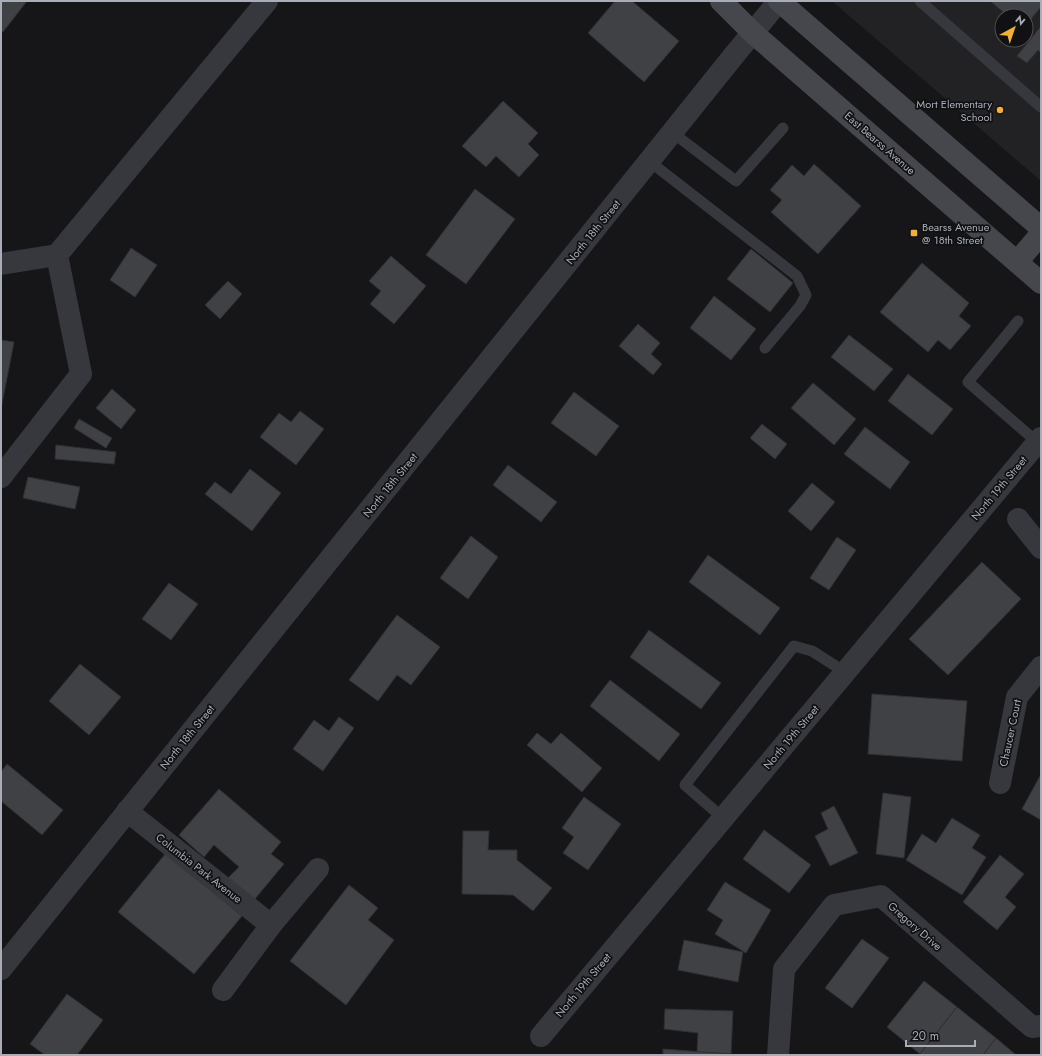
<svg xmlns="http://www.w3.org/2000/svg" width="1042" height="1056" font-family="Jost,sans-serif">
  <rect width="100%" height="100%" fill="#161618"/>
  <path fill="#222225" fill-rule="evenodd" d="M832 1H1041V181ZM1002 16H1026V40H1002Z"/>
  <g fill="#404145" stroke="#303034">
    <polygon points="1,1 27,1 3,32 1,30"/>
    <polygon points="615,1 632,1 679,41 644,82 588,33"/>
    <polygon points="990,1 1041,1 1041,7 1026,25 1026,16 1008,16"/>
    <polygon points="1041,26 1041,53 1038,50 1027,63 1017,56"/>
    <polygon points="503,101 538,133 528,144 539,155 519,177 496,156 486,167 462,146"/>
    <polygon points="814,164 861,206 818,254 771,212 782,200 770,190 792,165 804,176"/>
    <polygon points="475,189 515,219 466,284 426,255"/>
    <polygon points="131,248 157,265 135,297 110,280"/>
    <polygon points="751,249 793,283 770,312 727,279"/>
    <polygon points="391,256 426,286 394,324 370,304 381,291 369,281"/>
    <polygon points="922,263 969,303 959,316 971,326 950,350 938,340 928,352 880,312"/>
    <polygon points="228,281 242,294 220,319 205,305"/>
    <polygon points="714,296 756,329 731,360 690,328"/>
    <polygon points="638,324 660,343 651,354 662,364 653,375 619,346"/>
    <polygon points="849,335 893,369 874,391 831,357"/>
    <polygon points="1,340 14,342 1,409"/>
    <polygon points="908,374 953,409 932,435 888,401"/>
    <polygon points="813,383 856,419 834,445 791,408"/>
    <polygon points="112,389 136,410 121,429 96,408"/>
    <polygon points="574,392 619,426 596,456 551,423"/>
    <polygon points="300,411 324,429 296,465 260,437 279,413 291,422"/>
    <polygon points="79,419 112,438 106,448 74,428"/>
    <polygon points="762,424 787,444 775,459 750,438"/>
    <polygon points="865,427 910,462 890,489 844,454"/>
    <polygon points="56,445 116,452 114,464 55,459"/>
    <polygon points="508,465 557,502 541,522 493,485"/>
    <polygon points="250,469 281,493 252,531 205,494 215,482 231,494"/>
    <polygon points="28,477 80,487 75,509 23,498"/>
    <polygon points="812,483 835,502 811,531 788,511"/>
    <polygon points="471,536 498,557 468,599 440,578"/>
    <polygon points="837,537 856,550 829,590 810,578"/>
    <polygon points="708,555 780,608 760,635 689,582"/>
    <polygon points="982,562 1021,599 948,675 909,639"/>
    <polygon points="169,583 198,604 171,640 142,619"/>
    <polygon points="397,615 440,647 411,685 397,675 378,701 349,680"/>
    <polygon points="649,630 721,683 701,709 630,657"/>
    <polygon points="80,664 121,697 89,735 49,701"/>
    <polygon points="610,680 680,734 659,761 590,706"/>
    <polygon points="872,694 967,701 962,761 868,754"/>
    <polygon points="339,717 354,728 323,771 293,749 314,720 329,731"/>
    <polygon points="537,733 551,744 561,733 602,768 582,792 527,745"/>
    <polygon points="7,764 63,810 42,835 1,801 1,772"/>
    <polygon points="1041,774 1041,820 1022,809"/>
    <polygon points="219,789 281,842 271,854 284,864 254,900 228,878 239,867 214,845 204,857 179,835"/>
    <polygon points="883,793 911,797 904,858 876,854"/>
    <polygon points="584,797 621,824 588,870 563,853 574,837 562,828"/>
    <polygon points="834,806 858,853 830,866 815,836 828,829 821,813"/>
    <polygon points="952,818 980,835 972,848 986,857 962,895 906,860 922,834 936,843"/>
    <polygon points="764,830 811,865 789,893 743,859"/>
    <polygon points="463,831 489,831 488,850 517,850 517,860 552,888 533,911 513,895 462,894"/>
    <polygon points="166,853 242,916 194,974 118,912"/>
    <polygon points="1000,855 1024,874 1005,897 1016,907 997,930 963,902"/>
    <polygon points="725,882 771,910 746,953 715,934 723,920 707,910"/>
    <polygon points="349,885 378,908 368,920 394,940 346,1005 290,961"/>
    <polygon points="862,939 889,958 852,1008 825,988"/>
    <polygon points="684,940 743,952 738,982 678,970"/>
    <polygon points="924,981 957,1007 920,1054 887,1027"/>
    <polygon points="67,994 103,1020 77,1055 45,1055 30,1044"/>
    <polygon points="957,1007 996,1038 983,1055 921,1055 920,1054"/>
    <polygon points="665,1009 733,1011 731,1054 697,1052 698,1033 664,1029"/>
    <polygon points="996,1038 1016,1055 983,1055"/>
    <polygon points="663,1049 731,1054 731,1055 663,1055"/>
  </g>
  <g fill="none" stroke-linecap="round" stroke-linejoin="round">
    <g stroke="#37383d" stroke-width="11">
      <polyline points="920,1 1041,107"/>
      <polyline points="673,133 736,181 783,128"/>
      <polyline points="649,161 797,276 806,295 800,306 765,348"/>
      <polyline points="1018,321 968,382 1037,442"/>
      <polyline points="723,818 685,785 794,646 812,651 845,672"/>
    </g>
    <g stroke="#37383d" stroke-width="22">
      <polyline points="1,264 57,255 267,1"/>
      <polyline points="1,477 81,374 57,255"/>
      <polyline points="1018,519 1041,548"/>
      <polyline points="1000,783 1017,697 1041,667"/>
      <polyline points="127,811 271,925"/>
      <polyline points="1,969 735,54 779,1"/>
      <polyline points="223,990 271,925 318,869"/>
      <polyline points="541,1036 1041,438"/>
      <polyline points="778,1055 784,969 834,905 881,896 1032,1027 1041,1026"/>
    </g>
    <g stroke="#45474d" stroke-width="22">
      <polyline points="721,1 753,33 1041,283"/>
      <polyline points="779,1 1041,228"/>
      <polyline points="1017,262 1041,234"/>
    </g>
  </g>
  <g fill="#f2b134" stroke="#111113" stroke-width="1.5">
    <circle cx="1000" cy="110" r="4"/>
    <rect x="910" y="229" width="8" height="8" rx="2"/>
  </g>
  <g text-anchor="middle" stroke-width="3.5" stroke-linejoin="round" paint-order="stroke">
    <g font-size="11" fill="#a8adb8" stroke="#111113" text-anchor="end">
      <text x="992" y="108">Mort Elementary<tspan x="992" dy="13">School</tspan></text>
      <text x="922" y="231" text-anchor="start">Bearss Avenue<tspan x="922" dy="13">@ 18th Street</tspan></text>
    </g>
    <g font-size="11" fill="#a8adb8" stroke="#111113">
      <text transform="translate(880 143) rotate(41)" y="4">East Bearss Avenue</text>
      <text transform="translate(593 232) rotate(-51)" y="4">North 18th Street</text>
      <text transform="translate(390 485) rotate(-51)" y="4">North 18th Street</text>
      <text transform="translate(999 488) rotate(-50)" y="4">North 19th Street</text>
      <text transform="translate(1010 733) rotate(-78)" y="4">Chaucer Court</text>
      <text transform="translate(187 737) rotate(-51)" y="4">North 18th Street</text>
      <text transform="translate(791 737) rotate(-50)" y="4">North 19th Street</text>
      <text transform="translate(199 868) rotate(38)" y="4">Columbia Park Avenue</text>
      <text transform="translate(915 926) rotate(41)" y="4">Gregory Drive</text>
      <text transform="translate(583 985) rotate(-50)" y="4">North 19th Street</text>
    </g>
  </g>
  <rect width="1042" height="1056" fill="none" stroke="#a8adb8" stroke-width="4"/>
  <g transform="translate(1014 28) rotate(40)"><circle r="19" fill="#111113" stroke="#4d4f55"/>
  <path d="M0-3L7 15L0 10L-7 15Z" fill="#f2b134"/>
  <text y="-6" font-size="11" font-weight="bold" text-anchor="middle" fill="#a8adb8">N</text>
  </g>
  <path d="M906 1040v6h69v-6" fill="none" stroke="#a8adb8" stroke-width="2"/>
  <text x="912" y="1040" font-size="12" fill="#a8adb8" stroke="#111113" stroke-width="3" paint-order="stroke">20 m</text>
</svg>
